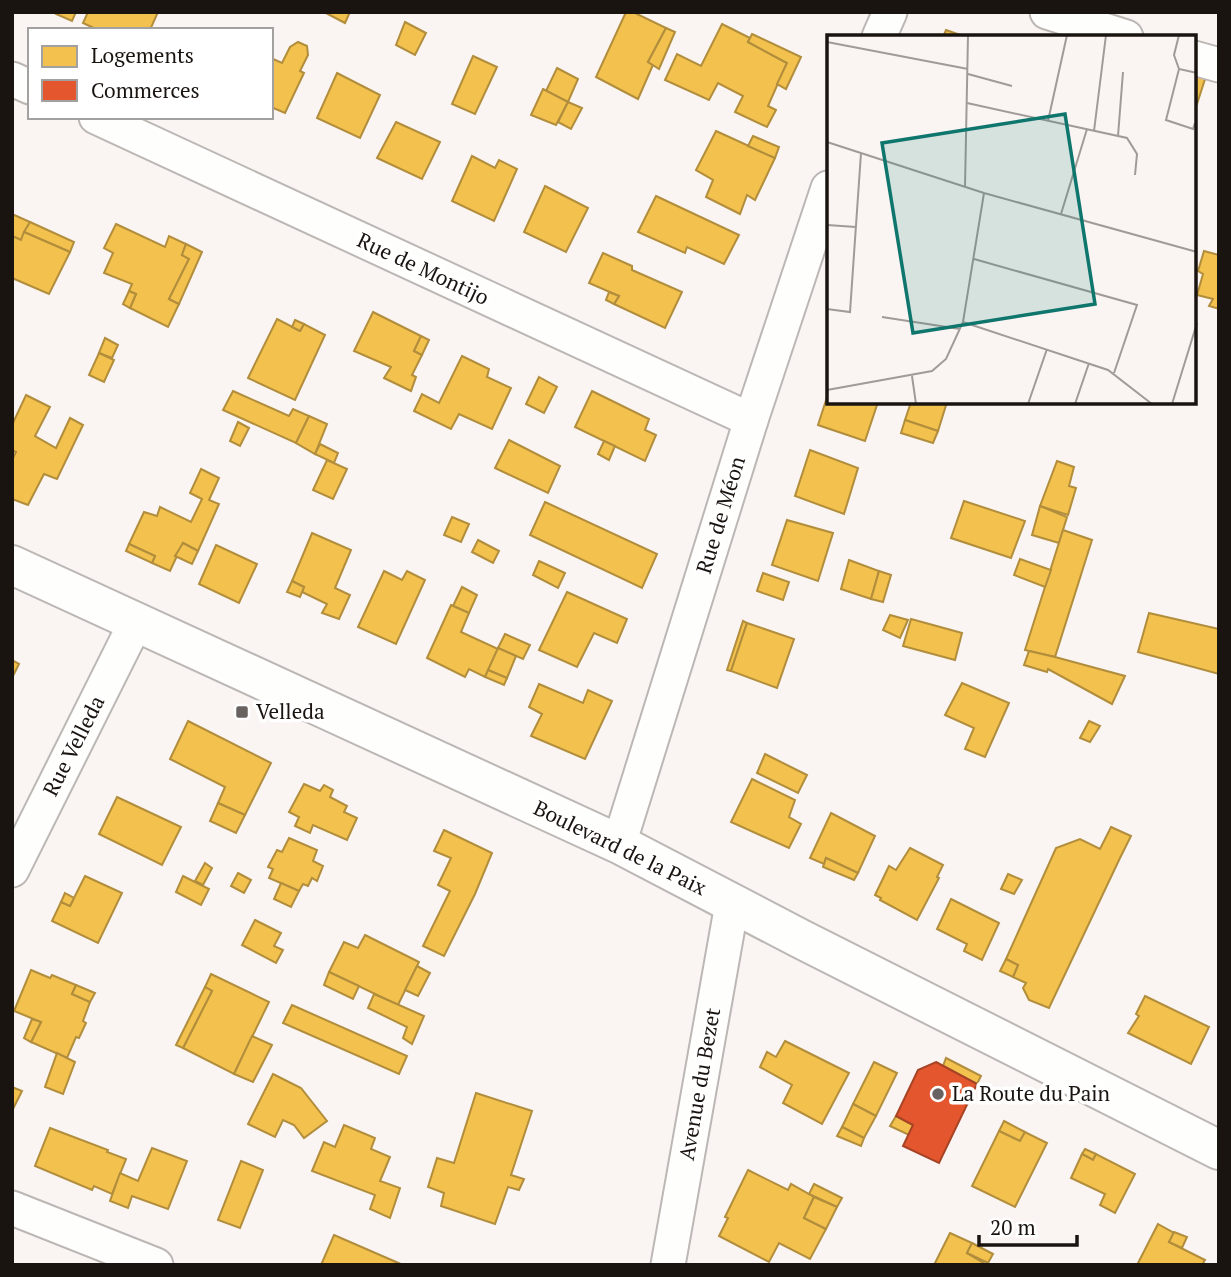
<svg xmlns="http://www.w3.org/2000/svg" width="1231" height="1277" font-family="'PT Serif',serif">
  <rect width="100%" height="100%" fill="#faf5f2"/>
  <g fill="#f2c14e" stroke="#b18d3c" stroke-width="2">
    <polygon points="57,12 76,12 72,21 56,14"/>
    <polygon points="88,12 158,12 150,30 98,30 83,23"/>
    <polygon points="324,12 350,12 345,23"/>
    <polygon points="626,12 633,12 666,28 648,62 653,65 638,99 596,77"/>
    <polygon points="405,22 426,33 415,55 396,45"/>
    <polygon points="722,24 750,38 748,42 787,63 768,106 776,110 767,127 735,112 743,96 718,83 709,100 665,80 677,54 701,66"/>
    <polygon points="666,28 675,32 659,69 648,62"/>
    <polygon points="946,30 966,37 943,37"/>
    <polygon points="752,34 801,57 786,89 777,84 787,63 748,42"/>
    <polygon points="298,42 307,46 308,55 300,71 304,73 285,113 271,107 271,58 282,63 290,47"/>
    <polygon points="473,56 497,67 475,114 452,104"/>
    <polygon points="557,68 578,79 568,102 546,91"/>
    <polygon points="337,73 380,95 360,138 317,118"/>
    <polygon points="1194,73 1206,76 1197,104 1194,103"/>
    <polygon points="543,89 568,102 556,125 531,115"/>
    <polygon points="568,102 582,108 571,129 558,122"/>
    <polygon points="396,122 440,142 422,179 377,158"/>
    <polygon points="716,131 775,158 755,200 747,195 740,214 706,197 713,180 696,170"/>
    <polygon points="753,136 779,147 775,158 748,146"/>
    <polygon points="472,156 495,168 499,160 517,169 494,221 452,201"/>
    <polygon points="545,186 588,208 566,252 524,232"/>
    <polygon points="656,196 739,235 724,264 687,247 685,253 638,232"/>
    <polygon points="12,214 30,222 21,240 12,236"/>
    <polygon points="30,222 74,242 70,252 24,232"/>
    <polygon points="116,224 165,247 169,236 186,244 182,255 189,259 169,299 179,304 168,327 130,308 136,294 129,291 132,284 104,273 113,253 104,248"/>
    <polygon points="24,232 70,252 49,294 12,278 12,236 21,240"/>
    <polygon points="186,244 202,252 179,304 169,299 189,259 182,255"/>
    <polygon points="1204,251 1219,255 1219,309 1209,306 1213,299 1197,295 1203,274 1198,271"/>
    <polygon points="603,253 632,266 632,270 682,292 665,328 614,304 619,296 589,283"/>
    <polygon points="129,291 136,294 130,308 123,304"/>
    <polygon points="609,292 619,296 614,304 606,300"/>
    <polygon points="373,312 421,336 414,351 422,355 412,375 416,377 411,391 384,378 391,367 354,351"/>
    <polygon points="277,319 300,331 304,324 325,335 295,400 248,378"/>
    <polygon points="295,320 304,324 300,331 292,327"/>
    <polygon points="421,336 429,340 422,355 414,351"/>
    <polygon points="105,338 118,345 112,358 99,353"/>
    <polygon points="99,353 114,360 104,382 89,375"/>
    <polygon points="462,356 489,369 487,377 511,388 492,429 459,414 451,429 414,411 422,394 439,403"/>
    <polygon points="539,377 557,387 544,413 526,404"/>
    <polygon points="233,391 289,416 293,409 309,416 296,443 223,410"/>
    <polygon points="592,391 649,419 645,430 656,435 645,461 575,427"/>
    <polygon points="828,394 828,402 878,402 865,441 818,425"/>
    <polygon points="26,395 50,407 35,436 56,448 70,418 83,425 57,479 44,474 28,505 12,499 12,460 16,452 12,450 12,425"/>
    <polygon points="911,402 947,402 938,431 905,420"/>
    <polygon points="309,416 327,424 315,454 296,443"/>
    <polygon points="905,420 938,431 933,443 901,433"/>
    <polygon points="238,422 249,428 240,446 230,441"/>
    <polygon points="509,440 560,466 548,493 495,468"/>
    <polygon points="604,441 615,446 609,460 598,454"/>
    <polygon points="320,444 338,453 334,463 315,454"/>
    <polygon points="810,450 858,468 844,514 795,496"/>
    <polygon points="327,460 347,469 333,499 313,490"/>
    <polygon points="1057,461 1074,467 1069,486 1076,488 1068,515 1040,506"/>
    <polygon points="201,469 219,478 209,500 219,504 198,551 183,543 170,571 152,563 155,556 129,544 144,512 157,516 160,507 191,522 202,499 190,493"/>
    <polygon points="964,501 1025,521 1011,558 951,538"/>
    <polygon points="545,502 657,554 642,588 530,535"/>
    <polygon points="1040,506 1067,517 1059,543 1032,535"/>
    <polygon points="452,517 469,524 461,542 444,535"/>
    <polygon points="787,520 833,533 818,581 772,565"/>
    <polygon points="1063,530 1092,540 1055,657 1025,650"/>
    <polygon points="312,533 351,550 335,588 350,595 339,619 322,613 327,604 302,592 304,587 292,581"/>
    <polygon points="478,540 499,551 493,563 472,552"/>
    <polygon points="183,543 198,551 192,564 175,556"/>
    <polygon points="129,544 155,556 152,563 126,551"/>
    <polygon points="216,545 257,564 239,603 199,584"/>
    <polygon points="1020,559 1051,570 1045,587 1014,575"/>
    <polygon points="849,560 879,571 871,599 841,589"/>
    <polygon points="539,561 565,573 558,588 533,575"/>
    <polygon points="384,571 402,580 407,571 425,580 396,644 358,627"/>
    <polygon points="879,571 891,575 883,602 871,599"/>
    <polygon points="763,573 789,582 783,600 757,591"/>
    <polygon points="292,581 304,587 300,597 287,592"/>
    <polygon points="462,587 477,595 469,613 453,606"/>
    <polygon points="567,592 627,619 617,643 594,633 577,667 539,650"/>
    <polygon points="451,605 469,613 461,632 498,649 485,677 469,669 465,677 427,658"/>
    <polygon points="1149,613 1219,629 1219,674 1138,652"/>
    <polygon points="890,615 908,620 900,638 883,630"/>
    <polygon points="911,619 962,633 955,660 903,646"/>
    <polygon points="743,621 747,623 731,671 727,670"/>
    <polygon points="747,623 794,639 777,688 731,671"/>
    <polygon points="505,634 530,645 523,659 498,648"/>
    <polygon points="498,648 516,656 507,678 488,670"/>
    <polygon points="1029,651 1055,657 1125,676 1112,704 1048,669 1047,672 1024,665"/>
    <polygon points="12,660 19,664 12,678"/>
    <polygon points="488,670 507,678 504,685 485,677"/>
    <polygon points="962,683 1009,703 985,757 965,749 974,728 945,715"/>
    <polygon points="539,684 583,703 588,690 612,701 585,759 531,736 542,714 529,707"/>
    <polygon points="188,721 271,763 245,815 218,803 225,787 170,759"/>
    <polygon points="1089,721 1100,726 1090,742 1080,738"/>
    <polygon points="765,754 807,775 798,793 757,773"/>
    <polygon points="752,779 795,800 789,817 801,824 789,848 731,822"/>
    <polygon points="304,784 320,791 324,785 333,790 330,797 347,806 344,812 357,818 347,840 313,825 310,833 295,826 299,817 289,812"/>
    <polygon points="117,797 181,827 162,865 99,834"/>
    <polygon points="218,803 245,815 236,833 210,821"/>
    <polygon points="831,813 875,836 858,873 826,858 824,864 810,858"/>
    <polygon points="1111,827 1131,836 1120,858 1049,1008 1029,1000 1023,988 1026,983 1013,977 1018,965 1006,959 1056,848 1080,839 1100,849"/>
    <polygon points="444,830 492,853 475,894 444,956 423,946 450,891 438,885 451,858 434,851"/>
    <polygon points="289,838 317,850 313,861 323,866 317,881 312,878 308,886 303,884 299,891 269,878 273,869 268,867 277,850 282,852"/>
    <polygon points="910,848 943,865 937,877 939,878 917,920 880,900 881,898 875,895 889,866 896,870"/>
    <polygon points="826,858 858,873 854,880 823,867"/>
    <polygon points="205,863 212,868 203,885 195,881"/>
    <polygon points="238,873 251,880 244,893 231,886"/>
    <polygon points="1008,874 1022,880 1014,894 1001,889"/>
    <polygon points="85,876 122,893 98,943 52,921 61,902 70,906"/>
    <polygon points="183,876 209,889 201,905 176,892"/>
    <polygon points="281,883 299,891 291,907 274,899"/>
    <polygon points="65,893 74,898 70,906 61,902"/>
    <polygon points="951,899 999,923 982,960 964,951 967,944 937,929"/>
    <polygon points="255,920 281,933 274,946 283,950 276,963 242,945"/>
    <polygon points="365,935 419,962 398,1005 329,972 344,942 358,948"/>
    <polygon points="1006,959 1018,965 1013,977 1000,971"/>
    <polygon points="417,966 430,973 418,996 405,990"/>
    <polygon points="31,970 50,978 52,975 76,985 72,994 90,1002 83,1021 86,1023 79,1038 76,1037 67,1058 31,1042 41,1022 14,1011"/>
    <polygon points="329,972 359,986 353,999 324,985"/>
    <polygon points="211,974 269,1002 234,1074 183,1048 212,991 205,987"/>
    <polygon points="76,985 95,993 90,1002 72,994"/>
    <polygon points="205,987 212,991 183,1048 176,1045"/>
    <polygon points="374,994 424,1016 412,1044 403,1038 407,1027 368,1008"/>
    <polygon points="1145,996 1209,1027 1191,1064 1128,1033 1139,1016 1136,1014"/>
    <polygon points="292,1005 407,1056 399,1074 283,1023"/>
    <polygon points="32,1019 41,1022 31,1042 24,1038"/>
    <polygon points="252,1036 272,1045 253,1082 234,1074"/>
    <polygon points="785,1041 849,1073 822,1124 783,1103 792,1085 760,1067 767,1052 776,1057"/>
    <polygon points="57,1053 75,1062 63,1094 45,1087"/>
    <polygon points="946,1058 981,1076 977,1084 943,1066"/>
    <polygon points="874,1062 897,1073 876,1116 853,1104"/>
    <polygon points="273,1074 301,1088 327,1121 304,1138 294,1125 283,1120 275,1137 248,1124"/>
    <polygon points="12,1087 22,1091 12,1111"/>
    <polygon points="476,1093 532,1111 511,1175 524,1179 519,1190 508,1187 495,1224 441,1206 444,1193 428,1187 437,1158 454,1163"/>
    <polygon points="853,1104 876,1116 864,1138 842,1127"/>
    <polygon points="896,1116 913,1125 909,1135 890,1126"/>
    <polygon points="1004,1121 1025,1132 1020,1141 999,1131"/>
    <polygon points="344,1125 375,1138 371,1149 390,1157 380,1181 400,1188 390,1218 370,1209 375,1195 312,1171 324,1142 335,1147"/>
    <polygon points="842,1127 864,1138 861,1146 837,1136"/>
    <polygon points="50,1128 108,1150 107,1152 126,1159 112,1194 94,1186 92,1190 35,1166"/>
    <polygon points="999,1131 1020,1141 1025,1132 1047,1143 1015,1207 972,1186"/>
    <polygon points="152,1148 187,1161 168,1209 132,1196 128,1208 110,1201 120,1173 138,1181"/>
    <polygon points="1085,1149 1096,1154 1093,1160 1082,1154"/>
    <polygon points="1082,1154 1093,1160 1096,1154 1135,1174 1115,1213 1100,1205 1105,1194 1071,1178"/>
    <polygon points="241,1161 263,1170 240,1228 218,1220"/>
    <polygon points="748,1170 788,1190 791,1184 814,1197 804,1218 826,1229 810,1259 779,1243 769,1262 719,1236 728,1218 725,1217"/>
    <polygon points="814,1184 842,1198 837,1207 809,1194"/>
    <polygon points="814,1197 837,1207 826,1229 804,1218"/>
    <polygon points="1158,1224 1174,1233 1169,1242 1205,1260 1202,1265 1137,1265"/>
    <polygon points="1174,1232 1187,1237 1182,1248 1169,1242"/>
    <polygon points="950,1233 972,1243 967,1253 987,1265 934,1265"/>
    <polygon points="334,1235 403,1265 321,1265"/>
    <polygon points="972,1243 993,1254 988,1263 967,1253"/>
  </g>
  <polygon fill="#e4572e" stroke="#a74325" stroke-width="2" points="936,1062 977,1084 939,1163 903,1146 913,1125 896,1116 918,1070"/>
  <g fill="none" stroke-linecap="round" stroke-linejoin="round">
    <defs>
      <g id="minor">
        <polyline points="1047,12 1126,37"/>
        <polyline points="879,37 890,12"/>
        <polyline points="1194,58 1219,65"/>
        <polyline points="12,79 30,87"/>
        <polyline points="96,117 751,420"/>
        <polyline points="619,844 751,420 828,188"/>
        <polyline points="12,870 136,622"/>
        <polyline points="12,1208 156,1265"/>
        <polyline points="668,1265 732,904"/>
      </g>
      <polyline id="major" points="12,565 619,844 801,939 1219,1150"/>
    </defs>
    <use href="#minor" stroke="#bcb7b4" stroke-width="37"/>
    <use href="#major" stroke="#bcb7b4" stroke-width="42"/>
    <use href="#minor" stroke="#fefefd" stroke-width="33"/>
    <use href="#major" stroke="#fefefd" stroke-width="38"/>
  </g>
  <g fill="#686360" stroke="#fff" stroke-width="2.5">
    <rect x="235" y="705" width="14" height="14" rx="3.5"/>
    <circle cx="938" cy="1094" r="7"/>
  </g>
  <g text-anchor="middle" stroke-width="7" stroke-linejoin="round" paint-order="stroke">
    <g font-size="21" fill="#1a1411" stroke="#fff">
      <text transform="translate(423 269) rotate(25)" y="7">Rue de Montijo</text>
      <text transform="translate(721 515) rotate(-73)" y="7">Rue de Méon</text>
      <text transform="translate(74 746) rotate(-63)" y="7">Rue Velleda</text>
      <text transform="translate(620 848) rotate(26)" y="7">Boulevard de la Paix</text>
      <text transform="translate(700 1084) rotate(-80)" y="7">Avenue du Bezet</text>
    </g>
    <g font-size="21" fill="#1a1411" stroke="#fff" text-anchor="start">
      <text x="256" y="719">Velleda</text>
      <text x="952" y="1101">La Route du Pain</text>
    </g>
  </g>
  <g transform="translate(827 35)">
    <rect width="369" height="369" fill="#faf5f2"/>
    <path fill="none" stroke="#a09b98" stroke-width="2" d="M352 0 347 20 352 34 370 38M0 7 141 34M352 34 339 85 366 94 368 88M141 39 185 51M140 68 300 103 310 119 308 140M221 86 240 0M267 96 279 0M291 101 296 37M0 107 157 158 370 217M138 152 141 0M234 179 260 94M0 190 29 192M147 224 310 270 287 338M0 274 23 277 34 118M55 282 133 294M136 287 281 335 325 369M85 341 89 369M0 355 105 336 119 324 136 287 157 158M201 369 220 314M248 369 262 328M345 369 370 288"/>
    <path fill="#0f766e" fill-opacity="0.15" stroke="#0f766e" stroke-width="3.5" d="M238 79 268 269 86 298 55 108Z"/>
    <rect width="369" height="369" fill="none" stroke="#1a1411" stroke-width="3.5"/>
  </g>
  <rect width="1231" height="1277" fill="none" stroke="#1a1411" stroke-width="28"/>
  <rect x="28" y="28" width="245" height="91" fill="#ffffff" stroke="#a3a1a0" stroke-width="2"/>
  <rect x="42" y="46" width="35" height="21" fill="#f2c14e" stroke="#a3a1a0" stroke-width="2"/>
  <text x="91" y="63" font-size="21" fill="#1a1411">Logements</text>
  <rect x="42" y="80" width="35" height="21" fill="#e4572e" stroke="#a3a1a0" stroke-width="2"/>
  <text x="91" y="98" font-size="21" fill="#1a1411">Commerces</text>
  <path d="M979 1235v10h98v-10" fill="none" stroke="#1a1411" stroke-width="3.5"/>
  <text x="990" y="1235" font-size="21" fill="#1a1411" stroke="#ffffff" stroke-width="5" paint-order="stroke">20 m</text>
</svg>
